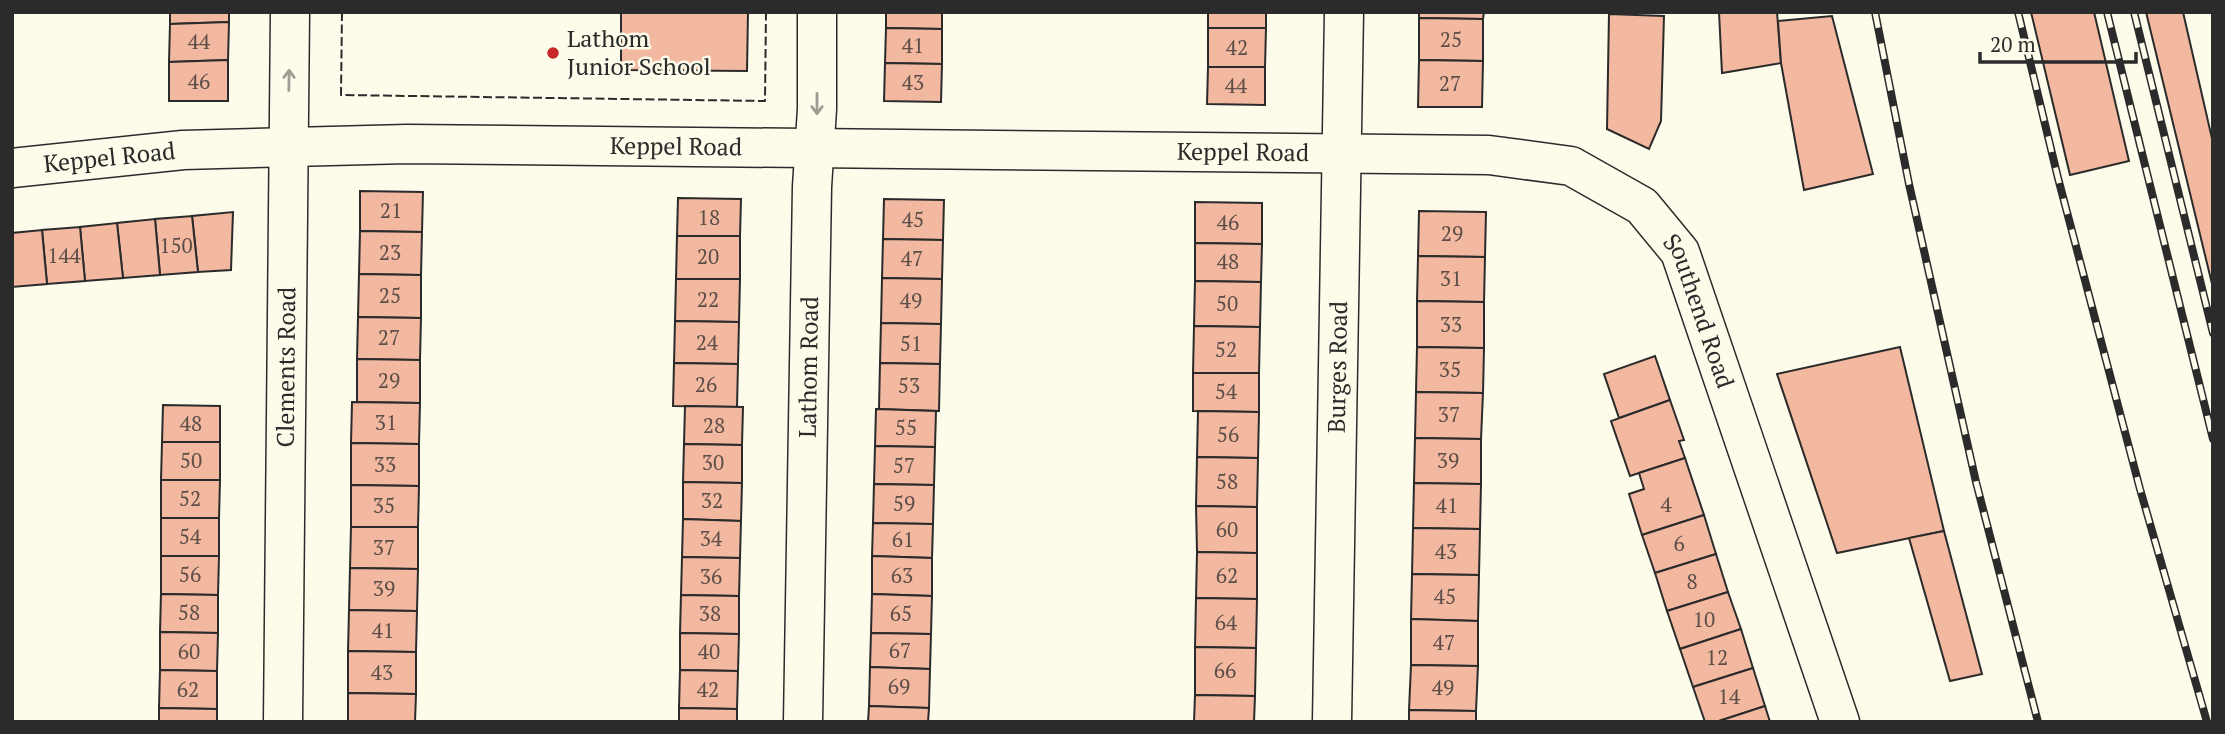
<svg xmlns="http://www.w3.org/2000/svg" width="2225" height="734" font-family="'PT Serif',serif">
  <rect width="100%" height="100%" fill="#fdfbea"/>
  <g fill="#f2b8a0" stroke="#2b2b2b" stroke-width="2">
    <polygon points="170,12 229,12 229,22 170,24"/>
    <polygon points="621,12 748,12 747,71 621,70"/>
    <polygon points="886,12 942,12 942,29 886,28"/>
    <rect x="1208" y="12" width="58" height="16"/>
    <polygon points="1419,12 1484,12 1483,19 1419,18"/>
    <polygon points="1719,12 1777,12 1781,63 1722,73"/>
    <polygon points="2031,12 2094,12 2129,161 2070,175"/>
    <polygon points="2146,12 2183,12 2213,143 2213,288"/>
    <polygon points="1609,14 1664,16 1661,121 1649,149 1607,129"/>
    <polygon points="1832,16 1873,174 1804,190 1781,63 1778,21"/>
    <polygon points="1419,18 1483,19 1483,61 1419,60"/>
    <polygon points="229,22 228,60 169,62 170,24"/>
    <polygon points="886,28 942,29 942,64 885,63"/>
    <polygon points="1208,28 1266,28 1265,67 1208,67"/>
    <polygon points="228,60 228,101 169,101 169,62"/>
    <polygon points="1419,60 1483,61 1482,107 1418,107"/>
    <polygon points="885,63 942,64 941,102 884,101"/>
    <polygon points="1208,67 1265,67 1265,105 1207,104"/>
    <polygon points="360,191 423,192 422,232 360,231"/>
    <polygon points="678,198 741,199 740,236 677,236"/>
    <polygon points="884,199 944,200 943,240 883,239"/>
    <polygon points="1195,202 1262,203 1262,244 1195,243"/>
    <polygon points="1419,211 1486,212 1485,257 1418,256"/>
    <polygon points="233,212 231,270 198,272 192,216"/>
    <polygon points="192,216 198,272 160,275 155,219"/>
    <polygon points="155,219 160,275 123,278 117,223"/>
    <polygon points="117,223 123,278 85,281 80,227"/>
    <polygon points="80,227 85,281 47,284 42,230"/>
    <polygon points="42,230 47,284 12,287 12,233"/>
    <polygon points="360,231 422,232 421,275 359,274"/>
    <polygon points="677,236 740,236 740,279 676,279"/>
    <polygon points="883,239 943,240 942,279 882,278"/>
    <polygon points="1195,243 1262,244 1261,282 1195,281"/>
    <polygon points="1418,256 1485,257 1484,302 1417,301"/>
    <polygon points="359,274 421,275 421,318 358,317"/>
    <polygon points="882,278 942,279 941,324 881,323"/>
    <polygon points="676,279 740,279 739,322 675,321"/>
    <polygon points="1195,281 1261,282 1260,327 1194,326"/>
    <polygon points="1417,301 1484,302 1484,348 1417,347"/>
    <polygon points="358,317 421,318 420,360 357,359"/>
    <polygon points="675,321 739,322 738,364 674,363"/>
    <polygon points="881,323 941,324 940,364 880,363"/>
    <polygon points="1194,326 1260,327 1259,373 1193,373"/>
    <polygon points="1417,347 1484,348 1483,393 1416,392"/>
    <polygon points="1900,347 1944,531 1837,553 1777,374"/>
    <polygon points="1655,356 1670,400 1619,418 1604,374"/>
    <polygon points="357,359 420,360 420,403 357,402"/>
    <polygon points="674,363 738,364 737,407 673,406"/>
    <polygon points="880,363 940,364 939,411 879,409"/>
    <polygon points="1193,373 1259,373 1259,412 1193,411"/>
    <polygon points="1416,392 1483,393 1481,439 1415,438"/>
    <polygon points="1670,400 1684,440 1679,441 1685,458 1630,476 1611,421"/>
    <polygon points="352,402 420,403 419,444 351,443"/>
    <polygon points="163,405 220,406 220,442 162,442"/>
    <polygon points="685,406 743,407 742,445 684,444"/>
    <polygon points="876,409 936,411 935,447 875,446"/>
    <polygon points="1198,411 1259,412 1258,458 1197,457"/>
    <polygon points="1415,438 1481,439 1481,484 1414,483"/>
    <polygon points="162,442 220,442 220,480 161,480"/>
    <polygon points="351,443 419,444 419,486 351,485"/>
    <polygon points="684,444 742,445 742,483 683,482"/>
    <polygon points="875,446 935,447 934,485 874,484"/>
    <polygon points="1197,457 1258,458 1257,507 1196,506"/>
    <polygon points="1685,458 1704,515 1642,535 1629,494 1644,489 1639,473"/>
    <polygon points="161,480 220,480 219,518 161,518"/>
    <polygon points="683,482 742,483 741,521 683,519"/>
    <polygon points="1414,483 1481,484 1480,529 1413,528"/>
    <polygon points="874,484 934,485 933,524 873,523"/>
    <polygon points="351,485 419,486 418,527 351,527"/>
    <polygon points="1196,506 1257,507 1257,553 1197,552"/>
    <polygon points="1704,515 1716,554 1655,573 1642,535"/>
    <rect x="161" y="518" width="58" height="38"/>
    <polygon points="683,519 741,521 740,558 682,557"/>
    <polygon points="873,523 933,524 932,558 872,556"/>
    <polygon points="351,527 418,527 418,569 350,568"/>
    <polygon points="1413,528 1480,529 1479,575 1412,574"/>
    <polygon points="1944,531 1982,674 1950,681 1909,538"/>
    <polygon points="1197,552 1257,553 1257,599 1196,598"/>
    <polygon points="1716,554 1728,592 1667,611 1655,573"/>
    <polygon points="161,556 219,556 218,595 161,594"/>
    <polygon points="872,556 932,558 932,596 872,594"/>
    <polygon points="682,557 740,558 739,596 681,595"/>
    <polygon points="350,568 418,569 417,611 349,610"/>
    <polygon points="1412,574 1479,575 1478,621 1411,619"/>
    <polygon points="1728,592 1741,629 1680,649 1667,611"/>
    <polygon points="161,594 218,595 218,633 160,632"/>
    <polygon points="872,594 932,596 931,634 871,633"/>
    <polygon points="681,595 739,596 739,634 680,633"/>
    <polygon points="1196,598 1257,599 1256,648 1195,647"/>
    <polygon points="349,610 417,611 416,652 348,651"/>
    <polygon points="1411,619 1478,621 1478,666 1411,665"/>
    <polygon points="1741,629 1753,668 1693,687 1680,649"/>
    <polygon points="160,632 218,633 217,671 160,670"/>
    <polygon points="680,633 739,634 738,671 680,670"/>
    <polygon points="871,633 931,634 930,669 870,667"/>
    <polygon points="1195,647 1256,648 1255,696 1195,695"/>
    <polygon points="348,651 416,652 416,694 348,693"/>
    <polygon points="1411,665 1478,666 1476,711 1409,710"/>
    <polygon points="870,667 930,669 929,708 869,706"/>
    <polygon points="1753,668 1765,706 1716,722 1705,722 1693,687"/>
    <polygon points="160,670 217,671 217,709 159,708"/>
    <polygon points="680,670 738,671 737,709 679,708"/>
    <polygon points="348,693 416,694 415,722 348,722"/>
    <polygon points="1195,695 1255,696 1254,722 1194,722"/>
    <polygon points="869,706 929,708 928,722 868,722"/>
    <polygon points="1765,706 1770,722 1716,722"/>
    <polygon points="159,708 217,709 217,722 159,722"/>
    <polygon points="679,708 737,709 737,722 679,722"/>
    <polygon points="1409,710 1476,711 1476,722 1409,722"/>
  </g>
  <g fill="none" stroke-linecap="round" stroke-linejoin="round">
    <defs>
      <g id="street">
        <path id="s1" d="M12 168 183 150 407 144 1489 155 1571 166 1642 206 1680 252 1840 722"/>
        <path id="s2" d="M283 722 290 12"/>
        <path id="s3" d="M803 722 812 187 817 109V12"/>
        <path id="s4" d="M1332 722 1344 12"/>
      </g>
    </defs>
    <use href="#street" stroke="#2b2b2b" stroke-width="41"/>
    <use href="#street" stroke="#fdfbea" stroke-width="38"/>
    <defs>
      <g id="rail">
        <polyline points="1875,12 1909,184 1976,482 2038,722"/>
        <polyline points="2018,12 2058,178 2140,489 2207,722"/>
        <polyline points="2107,12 2213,439"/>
        <polyline points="2134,12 2213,333"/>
      </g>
    </defs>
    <use href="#rail" stroke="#2b2b2b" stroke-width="8"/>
    <use href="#rail" stroke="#fdfbea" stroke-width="5" stroke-dasharray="16" stroke-linecap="butt"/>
    <polyline stroke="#2b2b2b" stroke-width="2" stroke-dasharray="9 3.5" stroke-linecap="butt" points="342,12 341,95 765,101 766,12"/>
  </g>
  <defs><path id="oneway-shaft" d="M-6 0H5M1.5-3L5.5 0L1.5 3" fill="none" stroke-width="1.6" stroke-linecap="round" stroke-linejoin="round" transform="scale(1.75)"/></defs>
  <g stroke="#9e9d94">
    <use href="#oneway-shaft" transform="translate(289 80) rotate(-89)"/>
    <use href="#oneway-shaft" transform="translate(817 104) rotate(90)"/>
  </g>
  <circle fill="#c62828" stroke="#fdfbea" stroke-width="2.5" cx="553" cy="53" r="7"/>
  <g text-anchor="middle" stroke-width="5" stroke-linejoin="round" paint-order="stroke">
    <g font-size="21" fill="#5d4e48">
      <text x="1451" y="47">25</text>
      <text x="199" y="49">44</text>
      <text x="913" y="53">41</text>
      <text x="1237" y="55">42</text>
      <text x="199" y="89">46</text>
      <text x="913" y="90">43</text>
      <text x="1450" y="91">27</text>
      <text x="1236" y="93">44</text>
      <text x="391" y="218">21</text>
      <text x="709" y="225">18</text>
      <text x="913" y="227">45</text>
      <text x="1228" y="230">46</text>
      <text x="1452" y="241">29</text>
      <text x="176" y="253">150</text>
      <text x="390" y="260">23</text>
      <text x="64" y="263">144</text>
      <text x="708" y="264">20</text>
      <text x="912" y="266">47</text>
      <text x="1228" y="269">48</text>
      <text x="1451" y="286">31</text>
      <text x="390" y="303">25</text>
      <text x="708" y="307">22</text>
      <text x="911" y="308">49</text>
      <text x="1227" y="311">50</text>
      <text x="1451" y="332">33</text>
      <text x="389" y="345">27</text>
      <text x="707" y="350">24</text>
      <text x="911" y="351">51</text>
      <text x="1226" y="357">52</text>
      <text x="1450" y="377">35</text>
      <text x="389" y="388">29</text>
      <text x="706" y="392">26</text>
      <text x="909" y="393">53</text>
      <text x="1226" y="399">54</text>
      <text x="1449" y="422">37</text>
      <text x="386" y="430">31</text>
      <text x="191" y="431">48</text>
      <text x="714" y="433">28</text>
      <text x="906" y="435">55</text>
      <text x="1228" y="442">56</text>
      <text x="191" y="468">50</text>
      <text x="1448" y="468">39</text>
      <text x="713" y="470">30</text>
      <text x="385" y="472">33</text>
      <text x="904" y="473">57</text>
      <text x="1227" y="489">58</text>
      <text x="190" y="506">52</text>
      <text x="712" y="508">32</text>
      <text x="904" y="511">59</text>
      <text x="1666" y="512">4</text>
      <text x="384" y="513">35</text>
      <text x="1447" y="513">41</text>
      <text x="1227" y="537">60</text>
      <text x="190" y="544">54</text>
      <text x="711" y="546">34</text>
      <text x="903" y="547">61</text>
      <text x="1679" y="551">6</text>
      <text x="384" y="555">37</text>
      <text x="1446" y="559">43</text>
      <text x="190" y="582">56</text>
      <text x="902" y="583">63</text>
      <text x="1227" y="583">62</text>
      <text x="711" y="584">36</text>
      <text x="1692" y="589">8</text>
      <text x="384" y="596">39</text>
      <text x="1445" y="604">45</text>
      <text x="189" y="620">58</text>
      <text x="710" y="621">38</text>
      <text x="901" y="621">65</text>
      <text x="1704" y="627">10</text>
      <text x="1226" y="630">64</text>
      <text x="383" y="638">41</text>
      <text x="1444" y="650">47</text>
      <text x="900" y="658">67</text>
      <text x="189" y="659">60</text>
      <text x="709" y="659">40</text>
      <text x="1717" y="665">12</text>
      <text x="1225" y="678">66</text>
      <text x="382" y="680">43</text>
      <text x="899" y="694">69</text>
      <text x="1443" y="695">49</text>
      <text x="188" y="697">62</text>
      <text x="708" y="697">42</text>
      <text x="1729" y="704">14</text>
    </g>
    <g font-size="24" fill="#2b2b2b" stroke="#fdfbea" text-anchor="start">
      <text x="567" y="47">Lathom<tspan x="567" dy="28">Junior School</tspan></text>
    </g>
    <g font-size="24" fill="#2b2b2b" stroke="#fdfbea">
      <text dy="8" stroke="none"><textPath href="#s1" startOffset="665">Keppel Road</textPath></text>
      <text dy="8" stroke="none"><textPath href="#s1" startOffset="1232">Keppel Road</textPath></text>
      <text dy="8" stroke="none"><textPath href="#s1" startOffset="98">Keppel Road</textPath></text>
      <text dy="8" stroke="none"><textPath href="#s1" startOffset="1764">Southend Road</textPath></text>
      <text dy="8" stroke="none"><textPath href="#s2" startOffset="355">Clements Road</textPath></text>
      <text dy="8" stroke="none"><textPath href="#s3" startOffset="355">Lathom Road</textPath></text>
      <text dy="8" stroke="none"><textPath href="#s4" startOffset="355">Burges Road</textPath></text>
    </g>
  </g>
  <rect width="2225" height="734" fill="none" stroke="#2b2b2b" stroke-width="28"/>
  <path d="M1980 52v10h156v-10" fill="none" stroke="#2b2b2b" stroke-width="3.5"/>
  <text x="1990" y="52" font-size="21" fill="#2b2b2b" stroke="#fdfbea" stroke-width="5" paint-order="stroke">20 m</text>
</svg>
